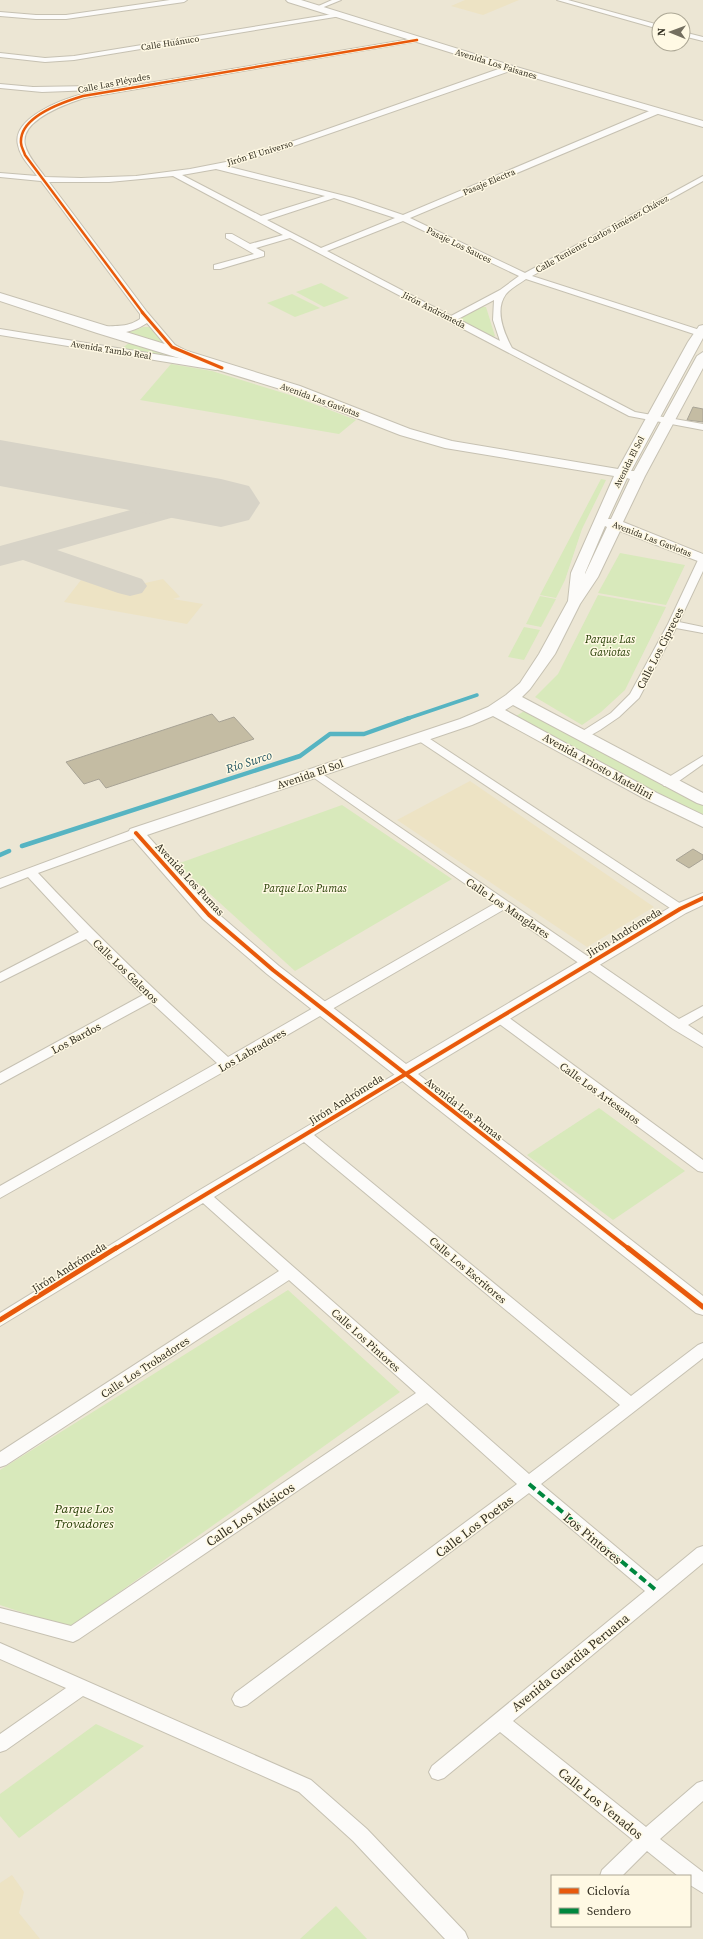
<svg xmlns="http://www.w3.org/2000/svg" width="703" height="1939" font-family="'Source Serif 4',serif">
  <rect width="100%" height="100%" fill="#ece6d4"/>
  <g fill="#ede3c4">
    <polygon points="465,0 519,0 483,15 451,6"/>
    <polygon points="163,579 180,597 173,599 203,604 187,624 64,602 81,580 123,588"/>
    <polygon points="470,781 654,907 587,947 397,820"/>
    <polygon points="12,1875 24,1892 19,1913 40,1939 0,1939 0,1883"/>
  </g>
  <g fill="#d8e9bb">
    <polygon points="321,283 349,298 324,307 296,292"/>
    <polygon points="292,294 320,308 295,317 267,303"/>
    <polygon points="481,307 486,307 495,336 493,337 460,321 461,317"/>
    <polygon points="143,327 151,327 166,345 127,333"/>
    <polygon points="129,343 174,356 175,357 122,348"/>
    <polygon points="171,364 212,371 290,395 356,420 339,434 140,400"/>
    <polygon points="601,479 606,480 582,529 565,580 556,598 540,595"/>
    <polygon points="620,553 685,565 666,605 598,593"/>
    <polygon points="598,595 666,607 625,690 601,712 582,725 535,697 558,674"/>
    <polygon points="540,596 556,599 541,627 526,624"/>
    <polygon points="524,627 540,630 524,660 508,657"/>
    <polygon points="526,710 703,805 703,817 516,716"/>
    <polygon points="342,805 452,879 295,971 177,864"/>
    <polygon points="599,1108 685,1171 613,1220 527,1155"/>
    <polygon points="288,1290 400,1392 69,1628 0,1605 0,1470"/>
    <polygon points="96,1724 144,1746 19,1838 0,1816 0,1794"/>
    <polygon points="336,1906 367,1939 300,1939"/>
  </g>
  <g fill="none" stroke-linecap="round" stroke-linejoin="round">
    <polyline stroke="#56b4c2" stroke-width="3.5" points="406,719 477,695"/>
    <g stroke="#56b4c2" stroke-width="4.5">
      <polyline points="22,846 300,756 330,734 364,734 409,718"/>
      <polyline points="0,855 9,851"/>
    </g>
    <polygon fill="#d7d3c7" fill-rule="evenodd" points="199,491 210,493 215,500 210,507 57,550 142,579 147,586 142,593 130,596 118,593 23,560 0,566 0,546"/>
    <polygon fill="#d7d3c7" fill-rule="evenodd" points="0,440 221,479 249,486 260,503 249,520 221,527 0,486"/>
  </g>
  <g fill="#c4bca3" stroke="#a8a395">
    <polygon points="693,407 703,409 703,422 687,420"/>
    <polygon points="212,714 219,722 234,717 254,739 106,788 99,779 84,784 66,762"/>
    <polygon points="693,849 703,855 703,859 689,868 676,860"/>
  </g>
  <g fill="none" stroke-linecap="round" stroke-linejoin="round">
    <defs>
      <g id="street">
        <polygon points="170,0 187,0 184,2 66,19 36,19 0,16 0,12 36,15 66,15"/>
        <polygon points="332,0 341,0 319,9 314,8"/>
        <polygon points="557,0 568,0 659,25 659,29"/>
        <polygon points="339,13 341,14 341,16 74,60 45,62 0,57 0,53 45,58 74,56"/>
        <polygon points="683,32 703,37 703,41 683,36"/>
        <path d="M417 38 419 39V41L84 98C66 104 19 120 25 145 28 157 38 167 45 177L81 178 136 176 190 169 231 161 288 143 507 66H513V70L279 151 226 166 353 198 403 215 654 109H660V113L410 218 525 273 703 176V181L532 276 703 331V335H697L526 279C519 284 511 288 506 294 494 310 504 333 512 348L635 412 703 424V430L629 416 290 238 256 248 264 252V256L220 269H214V265L254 254 226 238V234H232L250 244 283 235 173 176 109 182H49L147 312 175 345 192 354 187 357 169 349 147 323C134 332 115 336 100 332V328C115 324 125 329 140 319V314L41 181 0 177V173L37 176C30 166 20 157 18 145 11 118 63 99 83 94ZM216 169 325 196 261 216 182 175ZM334 198 395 218 321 248 267 220ZM403 221 519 276 500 290 451 316 327 251ZM494 300 493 320 500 341 458 319Z"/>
        <polygon points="0,84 33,87 94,86 98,88 94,90 42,92 0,88"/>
        <polygon points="0,329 216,364 221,367 216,370 0,335"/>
        <polygon points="703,557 703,571 679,622 703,627 703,633 676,628 639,698 619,717 600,730 586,738 578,738 576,736 578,734 611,713 630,694 668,624 698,560"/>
        <polygon points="420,734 424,735 684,906 686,909 684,912 676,912 416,739 414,737 416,735"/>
        <polygon points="703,756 703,764 672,786 664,786 662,783 664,780"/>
        <path d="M314 769 318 771 679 1019 703 1006V1016L688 1025 703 1035V1047L673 1029 503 910 232 1067 0 1198V1186L217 1063 151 1002 0 1084V1073L143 995 86 939 0 982V973L79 932 28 877 0 888V879L132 830H140L142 833 140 836 38 873C99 938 162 998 228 1057L494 904 310 775 308 773 310 771Z"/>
        <polygon points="499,1013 504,1014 703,1160 703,1172 698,1171 494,1020 492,1017 494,1014"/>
        <path d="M404 1069 409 1071 411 1074 409 1077 314 1135 631 1396 698 1345 703 1343V1358L541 1484 657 1581 697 1548 703 1546V1563L513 1721 646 1827 697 1783 703 1781V1801L660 1839 703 1872V1893L690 1885V1876H678L647 1851 622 1876H600L602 1870 633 1840 500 1732 444 1778 438 1780 432 1778 429 1772 432 1766 645 1591 529 1493 247 1705 241 1707 235 1705 232 1699 235 1693 517 1484 427 1403 79 1639 73 1642 0 1622V1608L71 1626 416 1393 289 1280 6 1465 0 1467V1452L279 1271 203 1203 0 1326V1313L198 1191ZM304 1142 620 1405 529 1474 214 1197Z"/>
        <polygon points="0,1643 311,1780 367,1829 465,1932 468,1939 445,1939 353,1841 299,1792 83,1696 6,1750 0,1752 0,1734 66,1688 0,1659"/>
      </g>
      <g id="secondary">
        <polygon points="286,0 301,0 513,66 703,121 703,127 507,70 288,2"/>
        <path d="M0 293 300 386 410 429 452 441 618 469 688 342 699 326 703 325V338L631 471H634L697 356 703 352V368L645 476 623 522 703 554V563L620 531 598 577 580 604 555 654 530 689 522 697 703 793V805L697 803 513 705 505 710 657 793 703 815V827L645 799 493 716 472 725 147 835 215 911 279 966 406 1064 674 905 703 893V905L686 913 418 1074 703 1296V1315L696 1313 267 974 203 919 128 833 130 829 460 719 488 707 506 695 520 683 539 654 568 601 571 573 614 476 445 448 400 435 290 392 97 333 0 301ZM627 478 630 479 611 519H608ZM605 526 607 527 585 574V573Z"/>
      </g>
    </defs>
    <use href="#street" stroke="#c6c1b2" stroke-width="2"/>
    <use href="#secondary" stroke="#c6c1b2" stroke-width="2"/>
    <use href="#street" fill="#fcfbf9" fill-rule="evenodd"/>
    <use href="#secondary" fill="#fcfbf9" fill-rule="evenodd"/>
    <polyline stroke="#00873e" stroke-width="4" stroke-dasharray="8 4" stroke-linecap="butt" points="529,1484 657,1591"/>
    <defs>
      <path id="cycleway-far3" d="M143 313 25 155C24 151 21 147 21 143 19 117 63 102 83 96L417 40"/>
      <polyline id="cycleway-far2" points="142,312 172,347 222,368"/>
      <g id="cycleway-far1">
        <polyline points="136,833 209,915 273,970 629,1249"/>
        <polyline points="115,1249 680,909 703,898"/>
      </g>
      <g id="cycleway">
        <polyline points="628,1248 703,1307"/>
        <polyline points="0,1320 116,1248"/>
      </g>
    </defs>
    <use href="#cycleway-far3" stroke="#fff9e4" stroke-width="4"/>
    <use href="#cycleway-far2" stroke="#fff9e4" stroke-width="5"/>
    <use href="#cycleway-far1" stroke="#fff9e4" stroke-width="6"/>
    <use href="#cycleway" stroke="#fff9e4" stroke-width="8"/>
    <use href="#cycleway-far3" stroke="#e8590c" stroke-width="2.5"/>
    <use href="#cycleway-far2" stroke="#e8590c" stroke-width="3"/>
    <use href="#cycleway-far1" stroke="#e8590c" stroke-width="4"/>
    <use href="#cycleway" stroke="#e8590c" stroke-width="5"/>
  </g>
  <g text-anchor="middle" stroke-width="3" stroke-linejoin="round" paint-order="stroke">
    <g font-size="9" fill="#332f21" stroke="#fff9e4">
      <text transform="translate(170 43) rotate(-9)" y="3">Calle Huánuco</text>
      <text transform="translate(496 64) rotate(17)" y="3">Avenida Los Faisanes</text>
      <text transform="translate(114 83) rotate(-11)" y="3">Calle Las Pléyades</text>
      <text transform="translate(260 153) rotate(-17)" y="3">Jirón El Universo</text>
      <text transform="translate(489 182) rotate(-23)" y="3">Pasaje Electra</text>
      <text transform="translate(602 234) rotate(-29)" y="3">Calle Teniente Carlos Jiménez Chávez</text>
      <text transform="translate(459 245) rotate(26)" y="3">Pasaje Los Sauces</text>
      <text transform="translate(434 310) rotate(27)" y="3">Jirón Andrómeda</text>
      <text transform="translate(111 350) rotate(9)" y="3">Avenida Tambo Real</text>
      <text transform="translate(320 400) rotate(20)" y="3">Avenida Las Gaviotas</text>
      <text transform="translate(629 462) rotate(-63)" y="3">Avenida El Sol</text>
      <text transform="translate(652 539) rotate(21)" y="3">Avenida Las Gaviotas</text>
    </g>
    <g font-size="11" font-style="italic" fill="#253d03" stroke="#fff9e4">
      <text x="610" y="643">Parque Las<tspan x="610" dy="13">Gaviotas</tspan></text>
      <text x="305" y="892">Parque Los Pumas</text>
    </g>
    <g font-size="11" fill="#332f21" stroke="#fff9e4">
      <text transform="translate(660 648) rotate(-63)" y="4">Calle Los Cipreces</text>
      <text transform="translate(598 766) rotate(29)" y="4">Avenida Ariosto Matellini</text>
      <text transform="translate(310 774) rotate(-19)" y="4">Avenida El Sol</text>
      <text transform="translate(190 879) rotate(47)" y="4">Avenida Los Pumas</text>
      <text transform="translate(508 908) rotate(34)" y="4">Calle Los Manglares</text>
      <text transform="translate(624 932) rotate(-31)" y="4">Jirón Andrómeda</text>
      <text transform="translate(126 971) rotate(44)" y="4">Calle Los Galenos</text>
      <text transform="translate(76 1038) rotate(-28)" y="4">Los Bardos</text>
      <text transform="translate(252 1050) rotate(-30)" y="4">Los Labradores</text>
      <text transform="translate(600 1093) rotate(36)" y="4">Calle Los Artesanos</text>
      <text transform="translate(346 1099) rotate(-32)" y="4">Jirón Andrómeda</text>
      <text transform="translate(464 1109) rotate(38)" y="4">Avenida Los Pumas</text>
      <text transform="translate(69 1267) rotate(-32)" y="4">Jirón Andrómeda</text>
      <text transform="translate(468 1270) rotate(40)" y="4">Calle Los Escritores</text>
      <text transform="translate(366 1340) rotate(42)" y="4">Calle Los Pintores</text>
      <text transform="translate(145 1367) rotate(-33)" y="4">Calle Los Trobadores</text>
    </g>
    <g font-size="12" font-style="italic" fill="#225460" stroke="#fff9e4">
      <text transform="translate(249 762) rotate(-18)" y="4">Río Surco</text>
    </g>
    <g font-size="13" font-style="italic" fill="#253d03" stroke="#fff9e4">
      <text x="84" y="1513">Parque Los<tspan x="84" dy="15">Trovadores</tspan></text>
    </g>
    <g font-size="13" fill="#332f21" stroke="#fff9e4">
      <text transform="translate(250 1514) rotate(-34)" y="5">Calle Los Músicos</text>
      <text transform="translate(474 1526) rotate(-37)" y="5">Calle Los Poetas</text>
      <text transform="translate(593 1538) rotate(40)" y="5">Los Pintores</text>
      <text transform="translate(570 1662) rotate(-39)" y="5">Avenida Guardia Peruana</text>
      <text transform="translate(601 1803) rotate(39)" y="5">Calle Los Venados</text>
    </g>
  </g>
  <rect x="551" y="1875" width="140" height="52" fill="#fff9e4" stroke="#ada896"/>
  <rect x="559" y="1888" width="20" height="6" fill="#e8590c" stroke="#ada896"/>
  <text x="587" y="1895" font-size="12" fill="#332f21">Ciclovía</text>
  <rect x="559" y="1908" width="20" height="6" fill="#00873e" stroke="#ada896"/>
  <text x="587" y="1915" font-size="12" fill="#332f21">Sendero</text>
  <g transform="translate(671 32) rotate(271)"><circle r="19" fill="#fff9e4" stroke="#ada896"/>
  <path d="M0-3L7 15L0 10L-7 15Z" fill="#746f60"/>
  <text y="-6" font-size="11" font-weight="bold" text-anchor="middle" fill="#332f21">N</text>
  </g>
</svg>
